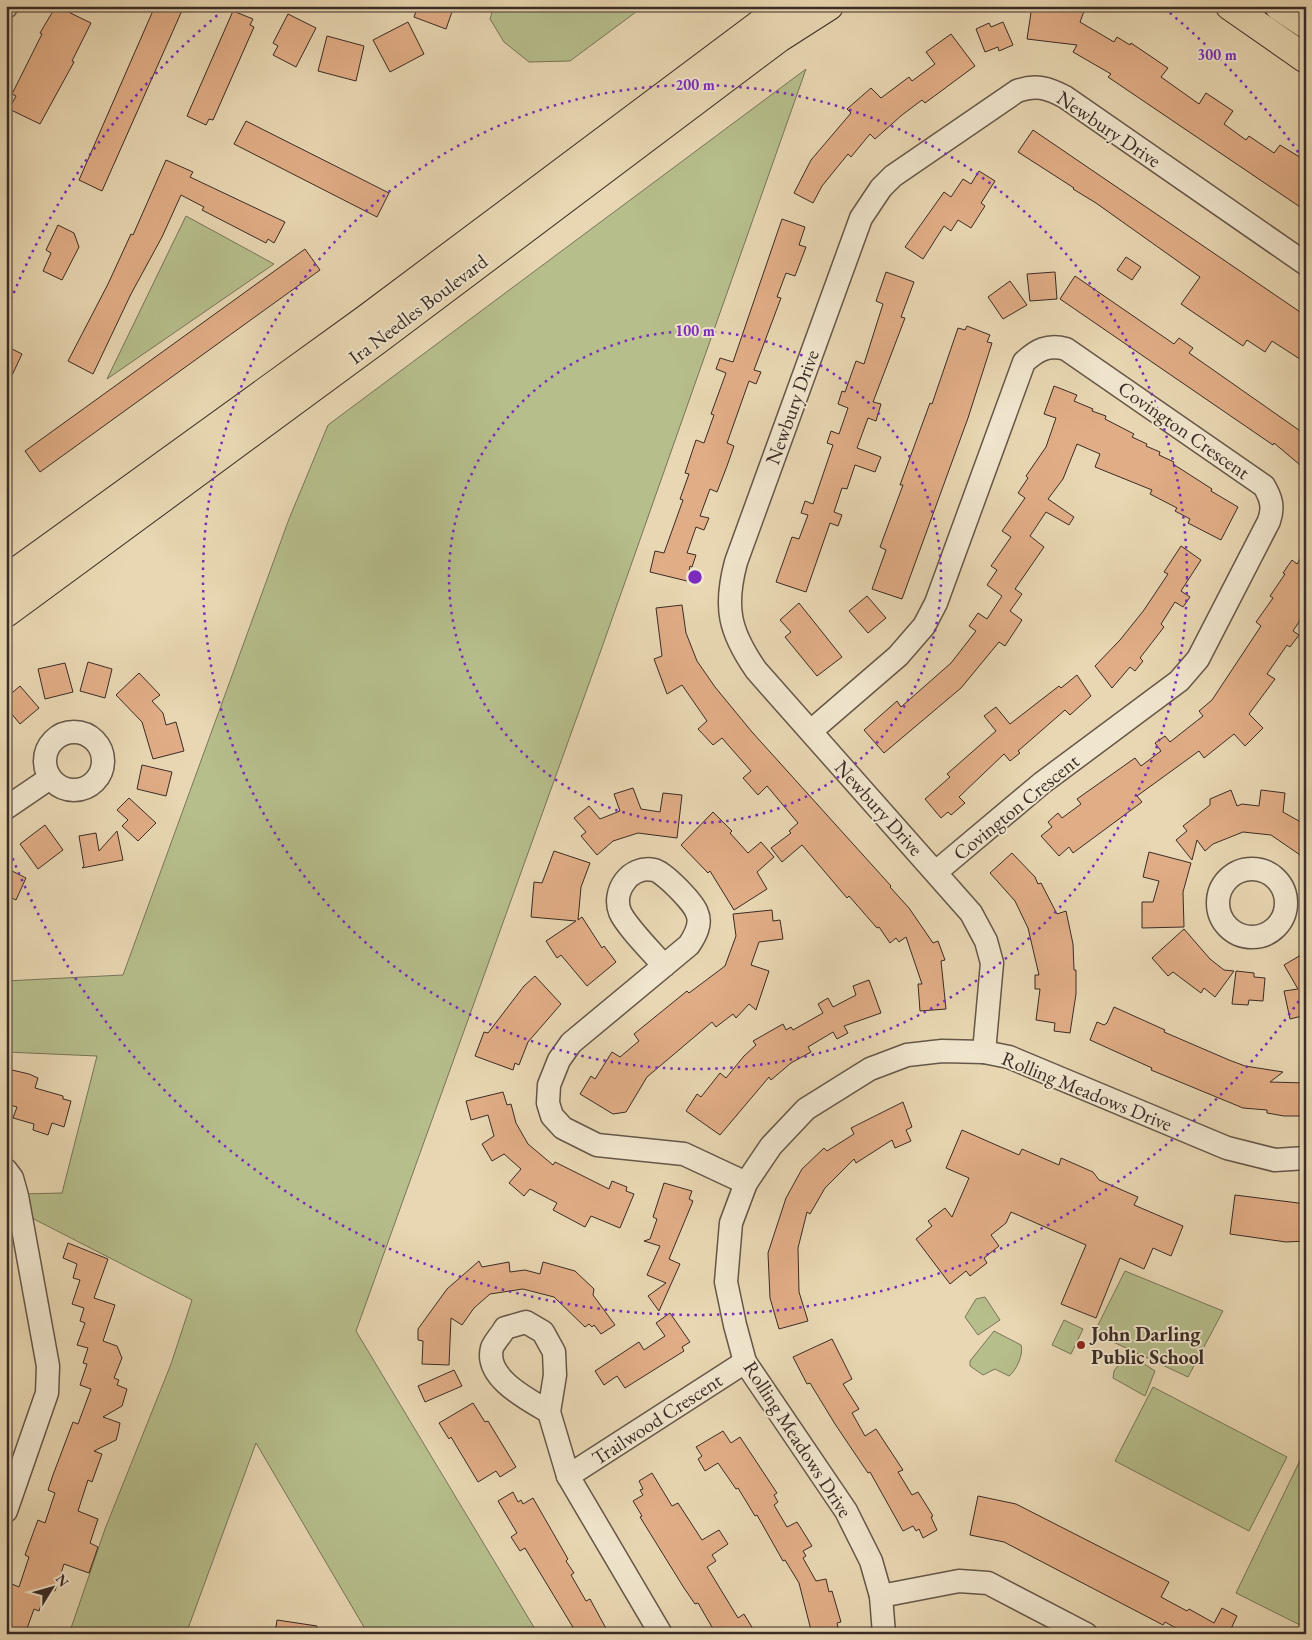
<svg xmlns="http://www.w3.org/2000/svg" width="1312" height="1640" font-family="'EB Garamond',serif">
  <rect width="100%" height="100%" fill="#e8d7b2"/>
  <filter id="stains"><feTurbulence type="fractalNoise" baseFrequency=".004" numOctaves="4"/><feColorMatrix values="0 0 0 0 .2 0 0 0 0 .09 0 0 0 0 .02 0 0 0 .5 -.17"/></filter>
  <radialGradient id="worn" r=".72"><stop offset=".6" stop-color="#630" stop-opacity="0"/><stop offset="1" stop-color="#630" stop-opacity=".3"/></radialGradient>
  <g fill="#b6be8c" stroke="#787559">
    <polygon points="494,6 644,6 570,61 529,62 504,42 490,19"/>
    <polygon points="806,69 600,653 356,1331 538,1634 368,1634 256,1443 186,1634 69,1634 105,1529 171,1364 192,1300 26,1215 21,1194 62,1193 97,1056 6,1052 6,981 123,975 289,519 328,425"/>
    <polygon points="186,216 274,264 107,379"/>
    <polygon points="1125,1271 1223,1311 1188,1377 1094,1333"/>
    <polygon points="985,1297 1000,1320 978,1335 965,1317 976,1299"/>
    <polygon points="1064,1320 1083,1329 1071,1354 1052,1345"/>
    <path d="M994 1331 1021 1345C1024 1354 1016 1371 1009 1376L995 1369 983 1375 970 1366V1361Z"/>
    <polygon points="1125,1356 1138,1360 1155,1371 1145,1396 1113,1378 1114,1371"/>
    <polygon points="1153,1387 1287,1457 1249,1531 1115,1461"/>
    <polygon points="1306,1448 1306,1628 1236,1593"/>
  </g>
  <g fill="#e1ad86" stroke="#3a2c26">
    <polygon points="56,6 91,23 72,61 74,62 40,124 9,109 16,96 12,94 42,34 40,33"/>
    <polygon points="155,6 184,6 102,191 79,180"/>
    <polygon points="418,6 454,6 446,29 414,17"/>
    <polygon points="1032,6 1086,6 1080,22 1114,42 1117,37 1130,45 1131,43 1168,68 1161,77 1199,104 1206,93 1233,111 1224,124 1246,140 1249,136 1274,153 1280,145 1306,161 1306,211 1108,77 1111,74 1073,52 1077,45 1027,39"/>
    <polygon points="233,11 253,19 250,25 254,27 213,120 209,119 206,125 187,116"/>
    <polygon points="288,14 316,28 296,67 273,55 278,46 273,43"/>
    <polygon points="408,22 424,54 390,72 373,40"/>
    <polygon points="1003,22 1013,45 999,51 998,47 985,52 976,29 989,23 991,27"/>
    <polygon points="951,34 975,66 925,103 922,100 902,115 875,139 870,134 851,157 848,154 822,186 813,203 794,193 811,160 851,113 847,109 871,88 881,98 909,77 912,81 935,64 926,52"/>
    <polygon points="327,36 364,46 356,81 318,71"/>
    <polygon points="246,121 389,193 377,217 234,144"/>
    <polygon points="1033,130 1306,316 1306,363 1272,341 1265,352 1247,340 1243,346 1181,304 1200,277 1096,203 1073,189 1074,188 1018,152"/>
    <polygon points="166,160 193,172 190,177 285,222 274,243 268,239 266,243 202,210 204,207 181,195 162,237 131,294 93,374 68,361 108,284 131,234 133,235"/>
    <polygon points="979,171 995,181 981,203 985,206 971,228 958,220 951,231 944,226 923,259 905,247 944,192 951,197 963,179 971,184"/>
    <polygon points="782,219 805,227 799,245 806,247 795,276 786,273 777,297 781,298 754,370 761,372 756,384 749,381 727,443 734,446 727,466 717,492 710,489 700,516 709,518 704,530 696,527 687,553 696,555 692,567 690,566 687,581 650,572 655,551 664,553 683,500 680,499 689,474 685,473 696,440 704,443 714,415 711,414 726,373 716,369 720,358 733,362"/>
    <polygon points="58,225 74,233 79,247 62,280 43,271 51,253 46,250"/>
    <polygon points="305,249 320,270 40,472 25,451"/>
    <polygon points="1126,257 1141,267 1132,280 1117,270"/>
    <polygon points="886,272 914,282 901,317 905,318 873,402 881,404 876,421 868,418 857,448 881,457 875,472 855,465 847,489 842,488 834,512 842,515 838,526 830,523 806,592 776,582 792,537 799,539 808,515 801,513 805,501 813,504 833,445 827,443 831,431 839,434 848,408 838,404 842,391 845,392 856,361 864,364 883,304 876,301"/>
    <polygon points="1055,272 1057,299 1030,301 1027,274"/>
    <polygon points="1075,276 1174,344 1179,338 1193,348 1189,353 1306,435 1306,470 1274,443 1273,445 1060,299"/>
    <polygon points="1010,281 1027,305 1003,319 988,297"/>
    <polygon points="967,326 990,335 987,342 992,343 968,418 902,599 872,589 886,550 880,547 903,485 900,485 930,403 932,404 958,328 965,330"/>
    <polygon points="6,346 22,354 6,388"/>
    <polygon points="1054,386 1077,395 1074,401 1093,409 1092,411 1106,416 1105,419 1134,434 1132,437 1147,444 1146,446 1160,452 1159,455 1174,462 1173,464 1212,489 1211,491 1238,507 1221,540 1188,523 1190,519 1175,511 1177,508 1150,494 1152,490 1095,467 1100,454 1077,444 1063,479 1048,499 1074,517 1069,525 1046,512 1030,536 1044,547 1015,589 1022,594 1010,611 1022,620 1005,646 999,642 961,688 884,753 864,730 897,701 901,707 951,663 976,631 969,626 978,613 987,619 1002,596 987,585 997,570 991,566 1011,537 1002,531 1025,498 1018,493 1028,478 1026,476 1046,447 1056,418 1044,414"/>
    <polygon points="1181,546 1201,560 1181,591 1190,597 1183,607 1175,602 1161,624 1164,627 1140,658 1143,661 1135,671 1130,667 1112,688 1095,666 1120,640 1144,610 1168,574 1164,572"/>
    <polygon points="1306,550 1306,611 1293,631 1299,635 1290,647 1287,645 1267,674 1275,679 1249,714 1263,728 1245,746 1234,734 1204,758 1199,751 1137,796 1142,802 1073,853 1069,847 1059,856 1041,836 1052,827 1048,822 1058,813 1062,818 1081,804 1077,799 1135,758 1141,766 1161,751 1155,743 1165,736 1170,742 1203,716 1199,711 1212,700 1261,626 1256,622 1273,598 1270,596 1285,574 1283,573 1292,560 1297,564"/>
    <polygon points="867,596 886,618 868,633 849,611"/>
    <polygon points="799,603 842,657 817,676 785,637 791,632 780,620"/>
    <polygon points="682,605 686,633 697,661 715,687 752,732 891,886 890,887 909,908 933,943 938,941 945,960 941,961 946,1009 920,1011 918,984 922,984 906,937 899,942 896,938 890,943 879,927 877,928 849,896 847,898 802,845 782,862 771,848 791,833 789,831 798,823 767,786 758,795 743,778 751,771 722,738 713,745 698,729 707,721 682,685 667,694 654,659 662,656 656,608"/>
    <polygon points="88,662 112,669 105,698 80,691"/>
    <polygon points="65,663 73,692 45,699 38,669"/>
    <polygon points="139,673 160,695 152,701 163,713 166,725 176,722 184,751 153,759 142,722 116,695"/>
    <polygon points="1077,675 1091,696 1070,715 1065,710 1018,751 1020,753 1010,761 1004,754 959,797 965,803 951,815 948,812 941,818 925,799 950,777 947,774 996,731 984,716 996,707 1010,724 1059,686 1061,688"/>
    <polygon points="20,686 39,708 20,724 6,707 6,698"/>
    <polygon points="142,765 172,772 166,796 137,789"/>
    <polygon points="633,788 641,809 660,812 663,793 682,795 677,838 638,833 613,841 597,855 581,836 586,832 574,818 589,806 600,819 620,811 614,794"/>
    <polygon points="1231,790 1237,806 1242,804 1259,806 1261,790 1285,793 1283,812 1306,825 1306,859 1271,835 1243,832 1213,844 1205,851 1197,840 1192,860 1176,840 1187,831 1183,826 1210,805 1210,799"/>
    <polygon points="129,798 156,823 138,841 122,826 128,820 117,810"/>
    <polygon points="713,812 732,831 730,833 748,853 761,842 774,857 757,872 767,889 734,910 710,871 708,873 681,845"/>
    <polygon points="45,825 63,850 38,869 20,844"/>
    <polygon points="117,831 123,860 82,868 84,866 79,836 96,833 99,851"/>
    <polygon points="554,851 590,863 581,887 578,920 582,917 602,948 604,946 616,962 587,986 561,955 557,958 546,941 576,921 531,917 534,882 542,883"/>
    <polygon points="1149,852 1191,863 1183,892 1184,927 1142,928 1142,902 1153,902 1159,881 1143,877"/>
    <polygon points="1012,853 1035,877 1038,884 1041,883 1057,914 1066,911 1073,944 1074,970 1076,970 1076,994 1070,1033 1054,1031 1055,1023 1036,1020 1040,989 1035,989 1035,975 1039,975 1028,928 1015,901 990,873"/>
    <polygon points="6,868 26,878 16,900 6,895"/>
    <polygon points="772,910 773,921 780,920 783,939 759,942 751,965 769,971 756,1010 749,1004 736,1018 733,1014 716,1027 712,1022 647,1077 626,1112 613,1114 580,1094 591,1076 595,1079 612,1052 620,1057 639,1041 634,1034 687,991 689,993 725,966 736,936 733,914"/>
    <polygon points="1184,929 1210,959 1224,970 1234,971 1215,997 1204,988 1201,993 1173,972 1168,976 1152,958"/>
    <polygon points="1306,952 1306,1015 1290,1019 1284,991 1298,989 1284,965"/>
    <polygon points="1236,971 1254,973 1254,977 1265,978 1263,1001 1249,1000 1248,1005 1232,1004"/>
    <polygon points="535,976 561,1004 528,1042 519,1065 515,1063 513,1070 475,1056 484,1032 488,1033 524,986"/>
    <polygon points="869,980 881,1013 844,1026 848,1033 837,1039 833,1032 808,1047 811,1052 791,1063 771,1080 769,1077 720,1135 686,1111 697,1094 701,1097 720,1073 726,1078 744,1056 756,1045 753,1041 783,1024 786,1030 791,1027 793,1030 823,1013 818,1004 828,998 833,1007 856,995 853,986"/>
    <polygon points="1114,1007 1165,1030 1164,1032 1229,1060 1245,1066 1283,1072 1270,1082 1306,1083 1306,1116 1284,1116 1267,1113 1267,1110 1243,1108 1151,1070 1152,1068 1090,1040 1097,1022 1104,1025 1107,1023"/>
    <polygon points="12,1070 29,1074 38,1078 35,1088 63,1096 63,1099 71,1101 64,1127 52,1123 48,1135 33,1130 34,1124 13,1118 17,1107 6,1104 6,1073 11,1075"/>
    <polygon points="503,1092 507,1105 511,1104 516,1123 528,1144 553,1165 555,1162 609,1189 612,1181 627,1187 626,1191 634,1194 620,1228 591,1216 585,1227 553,1210 557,1203 530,1189 524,1196 509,1183 521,1169 504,1154 492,1161 482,1144 494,1136 488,1115 471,1120 466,1101"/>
    <polygon points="903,1102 912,1127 906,1130 911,1141 895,1148 892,1140 856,1163 854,1159 825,1188 810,1214 807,1212 798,1248 799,1292 808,1321 779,1329 770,1298 768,1253 786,1198 802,1169 824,1148 827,1151 854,1134 851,1128"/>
    <polygon points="962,1130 1019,1155 1022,1149 1059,1165 1061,1158 1093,1172 1099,1180 1138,1197 1134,1205 1183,1226 1171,1256 1153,1248 1144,1269 1120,1258 1096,1318 1061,1304 1086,1245 1011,1212 1006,1223 991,1235 999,1246 984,1258 987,1263 970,1276 966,1271 950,1284 916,1239 932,1226 928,1221 945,1208 952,1217 969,1178 946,1168"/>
    <polygon points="664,1183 692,1191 689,1199 693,1201 669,1259 680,1264 659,1311 648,1296 666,1283 647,1275 660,1246 644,1241 650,1239 657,1219 653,1217"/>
    <polygon points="1235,1195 1306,1204 1306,1241 1286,1242 1230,1234"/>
    <polygon points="68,1243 108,1259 94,1298 115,1305 103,1341 117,1346 122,1358 114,1378 119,1380 117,1385 127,1389 122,1406 103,1417 120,1423 118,1433 116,1440 94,1451 102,1454 92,1482 88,1480 78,1511 98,1519 90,1543 98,1547 89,1573 64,1564 55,1591 47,1588 39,1611 34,1609 25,1634 6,1634 6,1601 12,1584 19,1587 29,1557 25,1555 38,1520 45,1523 55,1493 48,1490 53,1475 73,1422 78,1424 91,1389 80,1385 87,1364 83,1363 88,1348 77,1345 85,1323 80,1321 84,1308 72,1304 80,1280 73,1278 77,1264 63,1258"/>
    <polygon points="479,1261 482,1267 509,1262 510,1272 525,1270 540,1274 543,1262 575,1271 594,1289 593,1295 615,1325 601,1334 594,1325 592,1327 589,1324 585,1327 554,1297 523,1289 490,1294 474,1308 462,1325 451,1318 449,1365 422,1364 423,1341 418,1340 418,1329 447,1289"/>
    <polygon points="670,1313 690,1342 682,1347 684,1351 625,1388 617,1376 604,1385 595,1371 639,1342 644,1350 665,1336 656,1323"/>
    <polygon points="832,1339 852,1379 843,1384 859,1409 852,1413 865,1436 876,1429 903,1470 898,1472 912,1495 918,1492 933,1516 931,1517 937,1530 923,1538 919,1529 916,1531 913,1526 903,1531 870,1472 868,1473 835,1424 810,1383 807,1384 793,1357"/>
    <polygon points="454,1370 462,1386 425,1402 418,1386"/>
    <polygon points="473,1403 485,1422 488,1421 516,1467 500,1477 496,1471 478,1482 451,1437 449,1439 439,1423"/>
    <polygon points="723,1431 731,1443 740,1437 777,1493 774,1495 778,1502 774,1505 787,1527 797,1522 812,1546 803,1551 806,1556 803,1558 816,1581 826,1579 829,1592 832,1591 841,1622 837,1623 839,1631 812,1634 799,1583 785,1560 783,1561 757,1515 755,1516 738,1488 736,1489 718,1463 705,1471 698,1459 702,1456 696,1447"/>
    <polygon points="652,1473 672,1506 678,1503 702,1540 719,1530 728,1544 712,1555 716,1561 707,1567 738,1618 744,1614 756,1634 716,1634 698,1603 695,1604 684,1588 640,1517 642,1516 633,1501 643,1495 640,1490 643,1489 639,1481"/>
    <polygon points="513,1492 518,1502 521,1500 523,1504 533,1498 568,1559 566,1561 574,1573 571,1575 586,1601 590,1599 609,1634 577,1634 525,1548 520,1551 511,1537 517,1533 498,1501"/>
    <polygon points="978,1496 1016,1504 1169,1582 1161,1597 1187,1611 1189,1609 1214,1623 1222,1608 1237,1616 1230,1631 1235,1634 1187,1634 1165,1622 1163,1625 1004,1542 970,1535"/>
    <polygon points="277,1620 317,1626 316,1634 275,1634"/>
  </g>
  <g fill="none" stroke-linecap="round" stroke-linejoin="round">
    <defs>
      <g id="minor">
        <polyline points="6,7 6,6"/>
        <path d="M811 731 898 656 924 626 936 603 1024 362C1037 350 1048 344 1066 349L1264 486C1271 498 1274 507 1269 521L1198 659 1179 681 1042 783 936 872"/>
        <circle cx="74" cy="761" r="29"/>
        <polyline points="6,808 50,778"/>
        <circle cx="1252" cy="903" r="34"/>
        <path d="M664 966C653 953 626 926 620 912 612 891 630 865 654 870 664 872 694 903 697 913 702 924 695 936 689 945L571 1043 559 1060 549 1085 548 1103 552 1116 563 1128 597 1145 684 1154 746 1183"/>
        <path d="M984 1052 992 963 986 941 971 913 756 670C729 631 724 607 736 562L861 218 881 188 893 176 1017 91C1036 84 1048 88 1065 97L1306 264"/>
        <polyline points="6,1170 12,1178 17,1196 48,1366 47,1393 6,1511"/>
        <path d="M549 1412C529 1400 484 1378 492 1348 494 1342 502 1334 505 1328L526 1322 543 1332 554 1352 555 1375 549 1412 568 1476 661 1634"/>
        <polyline points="568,1476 745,1362"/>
        <polyline points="881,1596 959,1581 988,1583 1086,1634"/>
        <polyline points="884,1634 881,1596 871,1561 846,1511 745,1362 735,1325 726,1282 731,1223 746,1183 771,1146 806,1109 870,1069 907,1055 942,1051 984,1052 1009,1057 1227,1148 1275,1160 1306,1158"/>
      </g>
      <g id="major">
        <polyline points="1230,6 1306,59"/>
        <polyline points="1279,6 1306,24"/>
        <polyline points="6,579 366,319 784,6"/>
        <polyline points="6,613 380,338 779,38 829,6"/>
      </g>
    </defs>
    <use href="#minor" stroke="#665749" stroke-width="25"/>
    <use href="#major" stroke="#3a2c26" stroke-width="30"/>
    <use href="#minor" stroke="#f0e5cd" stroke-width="22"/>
    <use href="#major" stroke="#e8d7b2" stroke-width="28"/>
  </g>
  <g fill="none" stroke="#7b2cbf" stroke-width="2.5" stroke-dasharray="2.5 5">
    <circle cx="695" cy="577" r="246"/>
    <circle cx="695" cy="577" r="492"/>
    <path d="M1303 995A738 738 0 0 1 8 847M8 307A738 738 0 0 1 226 8M1164 8A738 738 0 0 1 1303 159"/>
  </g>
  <circle fill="#8f2418" stroke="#f0e5cd" stroke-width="2" cx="1081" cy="1345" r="5"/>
  <g text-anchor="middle" stroke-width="4" stroke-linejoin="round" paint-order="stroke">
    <g font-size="20" fill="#3a2c26" stroke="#f0e5cd">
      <text transform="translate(1109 129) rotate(34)" y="7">Newbury Drive</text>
      <text transform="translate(418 309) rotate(-37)" y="7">Ira Needles Boulevard</text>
      <text transform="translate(792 407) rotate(-70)" y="7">Newbury Drive</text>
      <text transform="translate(1184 430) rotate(35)" y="7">Covington Crescent</text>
      <text transform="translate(1016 807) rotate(-39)" y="7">Covington Crescent</text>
      <text transform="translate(879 808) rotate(48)" y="7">Newbury Drive</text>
      <text transform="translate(1087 1091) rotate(22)" y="7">Rolling Meadows Drive</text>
      <text transform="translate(657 1419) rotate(-33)" y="7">Trailwood Crescent</text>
      <text transform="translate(798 1439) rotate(57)" y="7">Rolling Meadows Drive</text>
    </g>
    <g font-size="20" font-weight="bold" fill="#3a2c26" stroke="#f0e5cd" text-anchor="start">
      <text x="1091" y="1341">John Darling<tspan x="1091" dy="23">Public School</tspan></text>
    </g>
  </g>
  <circle cx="695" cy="577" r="8" fill="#7b2cbf" stroke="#f0e5cd" stroke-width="2.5"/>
  <g font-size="15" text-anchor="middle" font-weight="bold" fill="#7b2cbf" stroke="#f0e5cd" stroke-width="4" stroke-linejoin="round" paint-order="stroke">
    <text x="1217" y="60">300 m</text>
    <text x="695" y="90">200 m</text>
    <text x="695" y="336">100 m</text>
  </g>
  <rect width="1312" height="1640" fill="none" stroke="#e8d7b2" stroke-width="25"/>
  <rect x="8" y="8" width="1297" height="1625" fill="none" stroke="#3a2c26" stroke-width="2.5"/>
  <rect x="12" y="12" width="1287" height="1615" fill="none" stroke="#3a2c26"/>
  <g transform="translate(52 1588) rotate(53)" stroke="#f0e5cd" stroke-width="4" paint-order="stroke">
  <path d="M0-4L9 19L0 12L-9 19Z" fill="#3a2c26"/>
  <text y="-8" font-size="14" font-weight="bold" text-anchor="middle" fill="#3a2c26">N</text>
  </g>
  <rect width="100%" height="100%" filter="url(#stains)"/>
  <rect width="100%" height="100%" fill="url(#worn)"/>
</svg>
